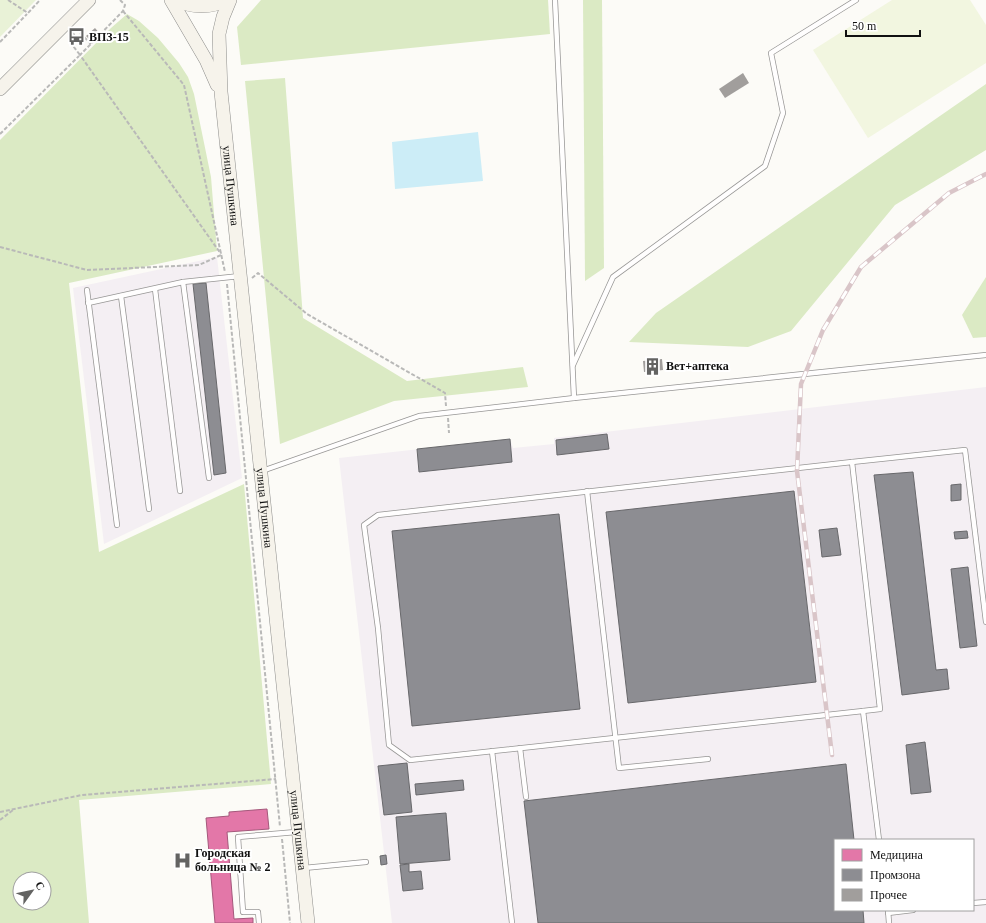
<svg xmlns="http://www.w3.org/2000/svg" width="986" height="923" font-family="Georgia,serif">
  <rect width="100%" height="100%" fill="#fcfbf7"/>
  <g fill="#f4eff3" fill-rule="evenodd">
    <polygon points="217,257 242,478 104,544 73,288"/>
    <path d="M986 387V923H392L339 458 510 439 513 448 554 444V438ZM835 840H973V910H835Z"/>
  </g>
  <polygon fill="#e9f2d7" points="0,0 36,0 0,37"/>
  <g fill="#dbeac4" fill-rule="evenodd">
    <polygon points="261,0 548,0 550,34 241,65 237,27"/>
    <polygon points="583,0 602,0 604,268 585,281"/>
    <path d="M127 14 139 21 158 38 179 63 188 77 194 94 211 177 217 251 69 283 99 552 244 484 271 784 79 800 89 923H0V140L111 28ZM20 879H44V903H20Z"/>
    <polygon points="285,78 303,318 407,381 523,367 528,387 394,401 280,444 245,81"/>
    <polygon points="986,84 986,150 895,205 791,331 748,347 629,342 656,313"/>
    <polygon points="986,277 986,337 973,338 962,315"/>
  </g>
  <polygon fill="#f2f6e0" points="892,0 970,0 986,25 986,63 868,138 813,50"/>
  <polygon fill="#ccedf7" points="478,132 483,181 395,189 392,142"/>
  <polygon fill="#e377a8" stroke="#a4587b" points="267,809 269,829 227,832 234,919 253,918 253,923 215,923 206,818 229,816 229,812"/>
  <g fill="#8d8d92" stroke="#68686b">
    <polygon points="206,283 226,473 214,475 193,284"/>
    <polygon points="607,434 609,449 557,455 556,440"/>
    <polygon points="510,439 512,462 419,472 417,449"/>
    <polygon points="913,472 936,670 947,669 949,689 902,695 874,475"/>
    <polygon points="961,484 961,500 951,501 951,485"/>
    <polygon points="794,491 816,682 628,703 606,512"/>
    <polygon points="559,514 580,709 412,726 392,531"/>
    <polygon points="837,528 841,555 822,557 819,530"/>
    <polygon points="967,531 968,538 955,539 954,532"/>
    <polygon points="968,567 977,646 960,648 951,569"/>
    <polygon points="925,742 931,792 911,794 906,745"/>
    <polygon points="407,763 412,812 384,815 378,766"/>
    <polygon points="846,764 854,840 835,840 835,910 863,910 864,923 538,923 524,801"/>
    <polygon points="463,780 464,790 416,795 415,784"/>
    <polygon points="446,813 450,860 400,864 396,817"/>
    <polygon points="386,855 387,864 381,865 380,856"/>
    <polygon points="409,864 409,872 421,871 423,889 403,891 400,865"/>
  </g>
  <g fill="#a19e9c">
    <polygon points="95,28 100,34 91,41 86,36"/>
    <polygon points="743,73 749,83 725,98 719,89"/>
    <polygon points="662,359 663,370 644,372 643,361"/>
  </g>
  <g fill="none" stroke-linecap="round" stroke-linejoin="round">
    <defs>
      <g id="lane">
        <polyline points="555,0 574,398"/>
        <polyline points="183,282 209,478"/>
        <polyline points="155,289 180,491"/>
        <polyline points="87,290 117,525"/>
        <polyline points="121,296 149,509"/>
        <polyline points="88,303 183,282 240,276"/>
        <polyline points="573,365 613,277 765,166 783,113 771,53 856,0"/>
        <polygon points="852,462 880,709 863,711 410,760 389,745 378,628 364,525 378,515"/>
        <polyline points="852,462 965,450 986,622"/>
        <polyline points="262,471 419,416 574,398 986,355"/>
        <polyline points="587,491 619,768 708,759"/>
        <polyline points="863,711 879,840"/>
        <polyline points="520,748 526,797"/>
        <polyline points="492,751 512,923"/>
        <polyline points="304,868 366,862"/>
        <polyline points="973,903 986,902"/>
        <polyline points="888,910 889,923"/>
        <polyline points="888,913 913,910"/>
        <polyline points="259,923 258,912 243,912 238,837 296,832"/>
      </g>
      <g id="secondary">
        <polyline points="171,0 206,60 217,85"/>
        <path d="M176 0C193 8 210 8 227 0"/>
        <path id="s1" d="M230 0 223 17 219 34 221 92 308 923"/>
        <polyline points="0,89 89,0"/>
      </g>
    </defs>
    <use href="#lane" stroke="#979695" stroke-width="6"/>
    <use href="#secondary" stroke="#8d8d8b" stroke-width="14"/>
    <g stroke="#b9b9b8" stroke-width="2" stroke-dasharray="4 2" stroke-linecap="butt">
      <polyline points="8,0 28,13 40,0"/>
      <polyline points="120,0 125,5 123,11 80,55 221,254"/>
      <polyline points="123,11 184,85 225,272"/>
      <polyline points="72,32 76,37"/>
      <polyline points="80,33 91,44"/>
      <polyline points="0,42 27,14"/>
      <polyline points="70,42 80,55"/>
      <polyline points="0,134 79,56"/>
      <polyline points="0,247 87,270 199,265 221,255"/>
      <polyline points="252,278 258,273 307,314 445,393 446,406"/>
      <polyline points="227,284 280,827"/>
      <polyline points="448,418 449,433"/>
      <polyline points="0,812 82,795 276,779"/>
      <polyline points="0,820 13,810"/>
      <polyline points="282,839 290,923"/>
    </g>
    <use href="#lane" stroke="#fffefe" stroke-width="4.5"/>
    <use href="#secondary" stroke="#f6f3eb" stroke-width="13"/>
    <defs>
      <polyline id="rail" points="832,755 797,471 801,384 823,330 861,267 949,193 986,174"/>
    </defs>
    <use href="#rail" stroke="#d9c5c8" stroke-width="4.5"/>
    <use href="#rail" stroke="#fff" stroke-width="3" stroke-dasharray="9" stroke-linecap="butt"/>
  </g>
  <defs>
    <symbol id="bus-bare" viewBox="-9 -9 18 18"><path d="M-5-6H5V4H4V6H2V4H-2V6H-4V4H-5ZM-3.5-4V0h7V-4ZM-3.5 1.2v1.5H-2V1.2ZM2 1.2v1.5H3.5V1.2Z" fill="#636362" stroke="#fff" stroke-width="2.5" paint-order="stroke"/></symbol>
    <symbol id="building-bare" viewBox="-9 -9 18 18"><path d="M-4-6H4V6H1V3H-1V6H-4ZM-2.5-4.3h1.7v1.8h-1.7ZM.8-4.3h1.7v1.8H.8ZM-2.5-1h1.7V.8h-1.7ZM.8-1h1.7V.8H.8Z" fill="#636362" stroke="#fff" stroke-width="2.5" paint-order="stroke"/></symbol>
    <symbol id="hospital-bare" viewBox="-9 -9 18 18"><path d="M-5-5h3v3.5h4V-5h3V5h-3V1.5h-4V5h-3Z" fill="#636362" stroke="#fff" stroke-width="2.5" paint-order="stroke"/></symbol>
  </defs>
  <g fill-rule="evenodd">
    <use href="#bus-bare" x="64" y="24" width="25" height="25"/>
    <use href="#building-bare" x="640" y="354" width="25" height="25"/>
    <use href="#hospital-bare" x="170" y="848" width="25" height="25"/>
  </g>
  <g text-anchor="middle" stroke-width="4" stroke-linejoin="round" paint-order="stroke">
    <g font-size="12" font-weight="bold" fill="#111" stroke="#fff" text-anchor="start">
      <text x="89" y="41">ВПЗ-15</text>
      <text x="666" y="370">Вет+аптека</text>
      <text x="195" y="857">Городская<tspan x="195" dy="14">больница № 2</tspan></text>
    </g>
    <g font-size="12" fill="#111" stroke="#fff">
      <text dy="4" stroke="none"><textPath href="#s1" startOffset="188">улица Пушкина</textPath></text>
      <text dy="4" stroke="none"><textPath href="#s1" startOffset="512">улица Пушкина</textPath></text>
      <text dy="4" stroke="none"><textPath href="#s1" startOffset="836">улица Пушкина</textPath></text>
    </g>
  </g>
  <rect x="834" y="839" width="140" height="72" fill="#ffffff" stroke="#a0a0a0"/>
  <rect x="842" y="849" width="20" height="12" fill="#e377a8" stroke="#a0a0a0"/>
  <text x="870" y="859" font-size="12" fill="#111111">Медицина</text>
  <rect x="842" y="869" width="20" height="12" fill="#8d8d92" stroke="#a0a0a0"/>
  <text x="870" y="879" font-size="12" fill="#111111">Промзона</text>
  <rect x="842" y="889" width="20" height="12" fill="#a19e9c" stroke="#a0a0a0"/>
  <text x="870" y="899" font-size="12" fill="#111111">Прочее</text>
  <g transform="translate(32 891) rotate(57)"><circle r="19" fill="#ffffff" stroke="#a0a0a0"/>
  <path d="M0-3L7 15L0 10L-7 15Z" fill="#636362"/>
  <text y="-6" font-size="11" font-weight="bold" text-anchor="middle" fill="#111111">С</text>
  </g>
  <path d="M846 30v6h74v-6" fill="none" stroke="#111111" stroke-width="2"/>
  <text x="852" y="30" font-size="12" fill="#111111" stroke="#ffffff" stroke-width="3" paint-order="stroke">50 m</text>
</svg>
